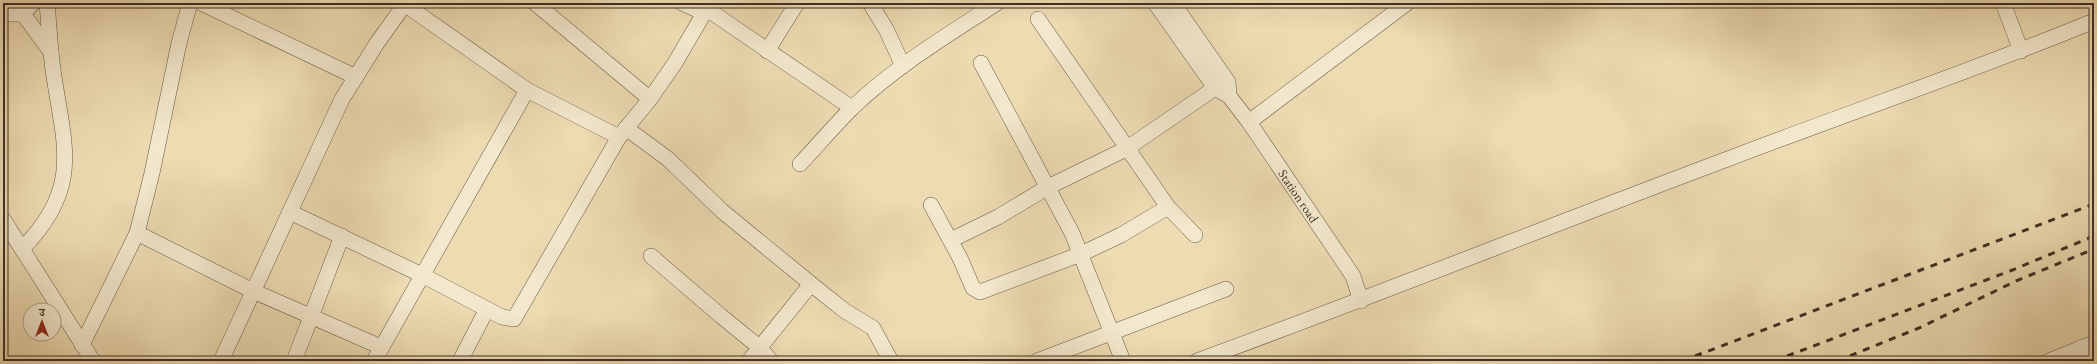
<svg xmlns="http://www.w3.org/2000/svg" width="2097" height="364" font-family="'EB Garamond','Noto Serif Devanagari',serif">
  <rect width="100%" height="100%" fill="#eddbb2"/>
  <filter id="stains"><feTurbulence type="fractalNoise" baseFrequency=".005" numOctaves="4"/><feColorMatrix values="0 0 0 0 .2 0 0 0 0 .09 0 0 0 0 .02 0 0 0 .5 -.17"/></filter>
  <radialGradient id="worn" r=".72"><stop offset=".6" stop-color="#630" stop-opacity="0"/><stop offset="1" stop-color="#630" stop-opacity=".3"/></radialGradient>
  <g fill="none" stroke-linecap="round" stroke-linejoin="round">
    <defs>
      <g id="street">
        <polyline points="201,3 356,77"/>
        <polyline points="403,3 527,90 619,137"/>
        <polyline points="535,3 650,99"/>
        <polyline points="682,3 704,13"/>
        <polyline points="870,3 886,29 903,66"/>
        <path id="s1" d="M1155 3 1215 88 1229 96 1249 122 1353 276 1361 301"/>
        <polyline points="1173,3 1228,82 1229,96"/>
        <polyline points="2003,3 2021,51"/>
        <polyline points="707,9 852,108"/>
        <polyline points="3,14 23,14"/>
        <polyline points="23,14 51,52"/>
        <polyline points="23,14 33,3"/>
        <polyline points="1038,19 1168,207 1195,235"/>
        <polyline points="767,51 797,3"/>
        <polyline points="981,63 1072,233 1123,361"/>
        <polyline points="1249,122 1407,3"/>
        <polyline points="626,128 668,159 722,211 821,292 845,311 873,328 891,361"/>
        <path d="M800 164C817 146 834 126 852 108 895 67 947 35 997 3"/>
        <polyline points="931,205 960,258 973,288 980,292 1081,254 1121,235 1168,207"/>
        <polyline points="290,212 422,275 502,317 514,319 619,137 650,99 675,63 710,3"/>
        <polyline points="3,219 93,361"/>
        <polyline points="137,233 253,291 381,347"/>
        <polyline points="951,240 998,217 1048,187 1126,149 1215,88"/>
        <path d="M22 249C83 187 64 146 53 70 50 48 49 25 47 3"/>
        <polyline points="651,256 721,316 759,347 771,361"/>
        <polyline points="82,345 137,233 152,173 179,43 190,3"/>
        <polyline points="2082,347 2088,361"/>
        <polyline points="221,361 342,99 377,43 405,4"/>
        <polyline points="294,361 342,236"/>
        <polyline points="374,361 527,90"/>
        <polyline points="460,361 487,309"/>
        <polyline points="749,361 811,284"/>
        <polyline points="1037,361 1226,289"/>
        <path d="M1197 361C1377 295 1554 224 1733 157 1853 111 1975 70 2094 21"/>
        <polyline points="2049,361 2094,343"/>
      </g>
    </defs>
    <use href="#street" stroke="#695a47" stroke-width="16"/>
    <use href="#street" stroke="#f3e8cd" stroke-width="15"/>
    <g stroke="#3d2f23" stroke-width="3" stroke-dasharray="7 7" stroke-linecap="butt">
      <polyline points="1682,361 2094,204"/>
      <polyline points="1774,361 2010,271 2094,236"/>
      <polyline points="1837,361 1919,328 2016,281 2094,249"/>
    </g>
  </g>
  <g text-anchor="middle" stroke-width="3" stroke-linejoin="round" paint-order="stroke">
    <g font-size="13" fill="#3d2f23" stroke="#f3e8cd">
      <text dy="5" stroke="none"><textPath href="#s1" startOffset="242">Station road</textPath></text>
    </g>
  </g>
  <rect width="2097" height="364" fill="none" stroke="#eddbb2" stroke-width="16"/>
  <rect x="4" y="4" width="2089" height="356" fill="none" stroke="#3d2f23" stroke-width="2"/>
  <rect x="8" y="8" width="2081" height="348" fill="none" stroke="#3d2f23"/>
  <g transform="translate(42 322)"><circle r="19" fill="#f3e8cd" stroke="#aa9e89"/>
  <path d="M0-3L7 15L0 10L-7 15Z" fill="#8f2418"/>
  <text y="-6" font-size="11" font-weight="bold" text-anchor="middle" fill="#3d2f23">उ</text>
  </g>
  <rect width="100%" height="100%" filter="url(#stains)"/>
  <rect width="100%" height="100%" fill="url(#worn)"/>
</svg>
